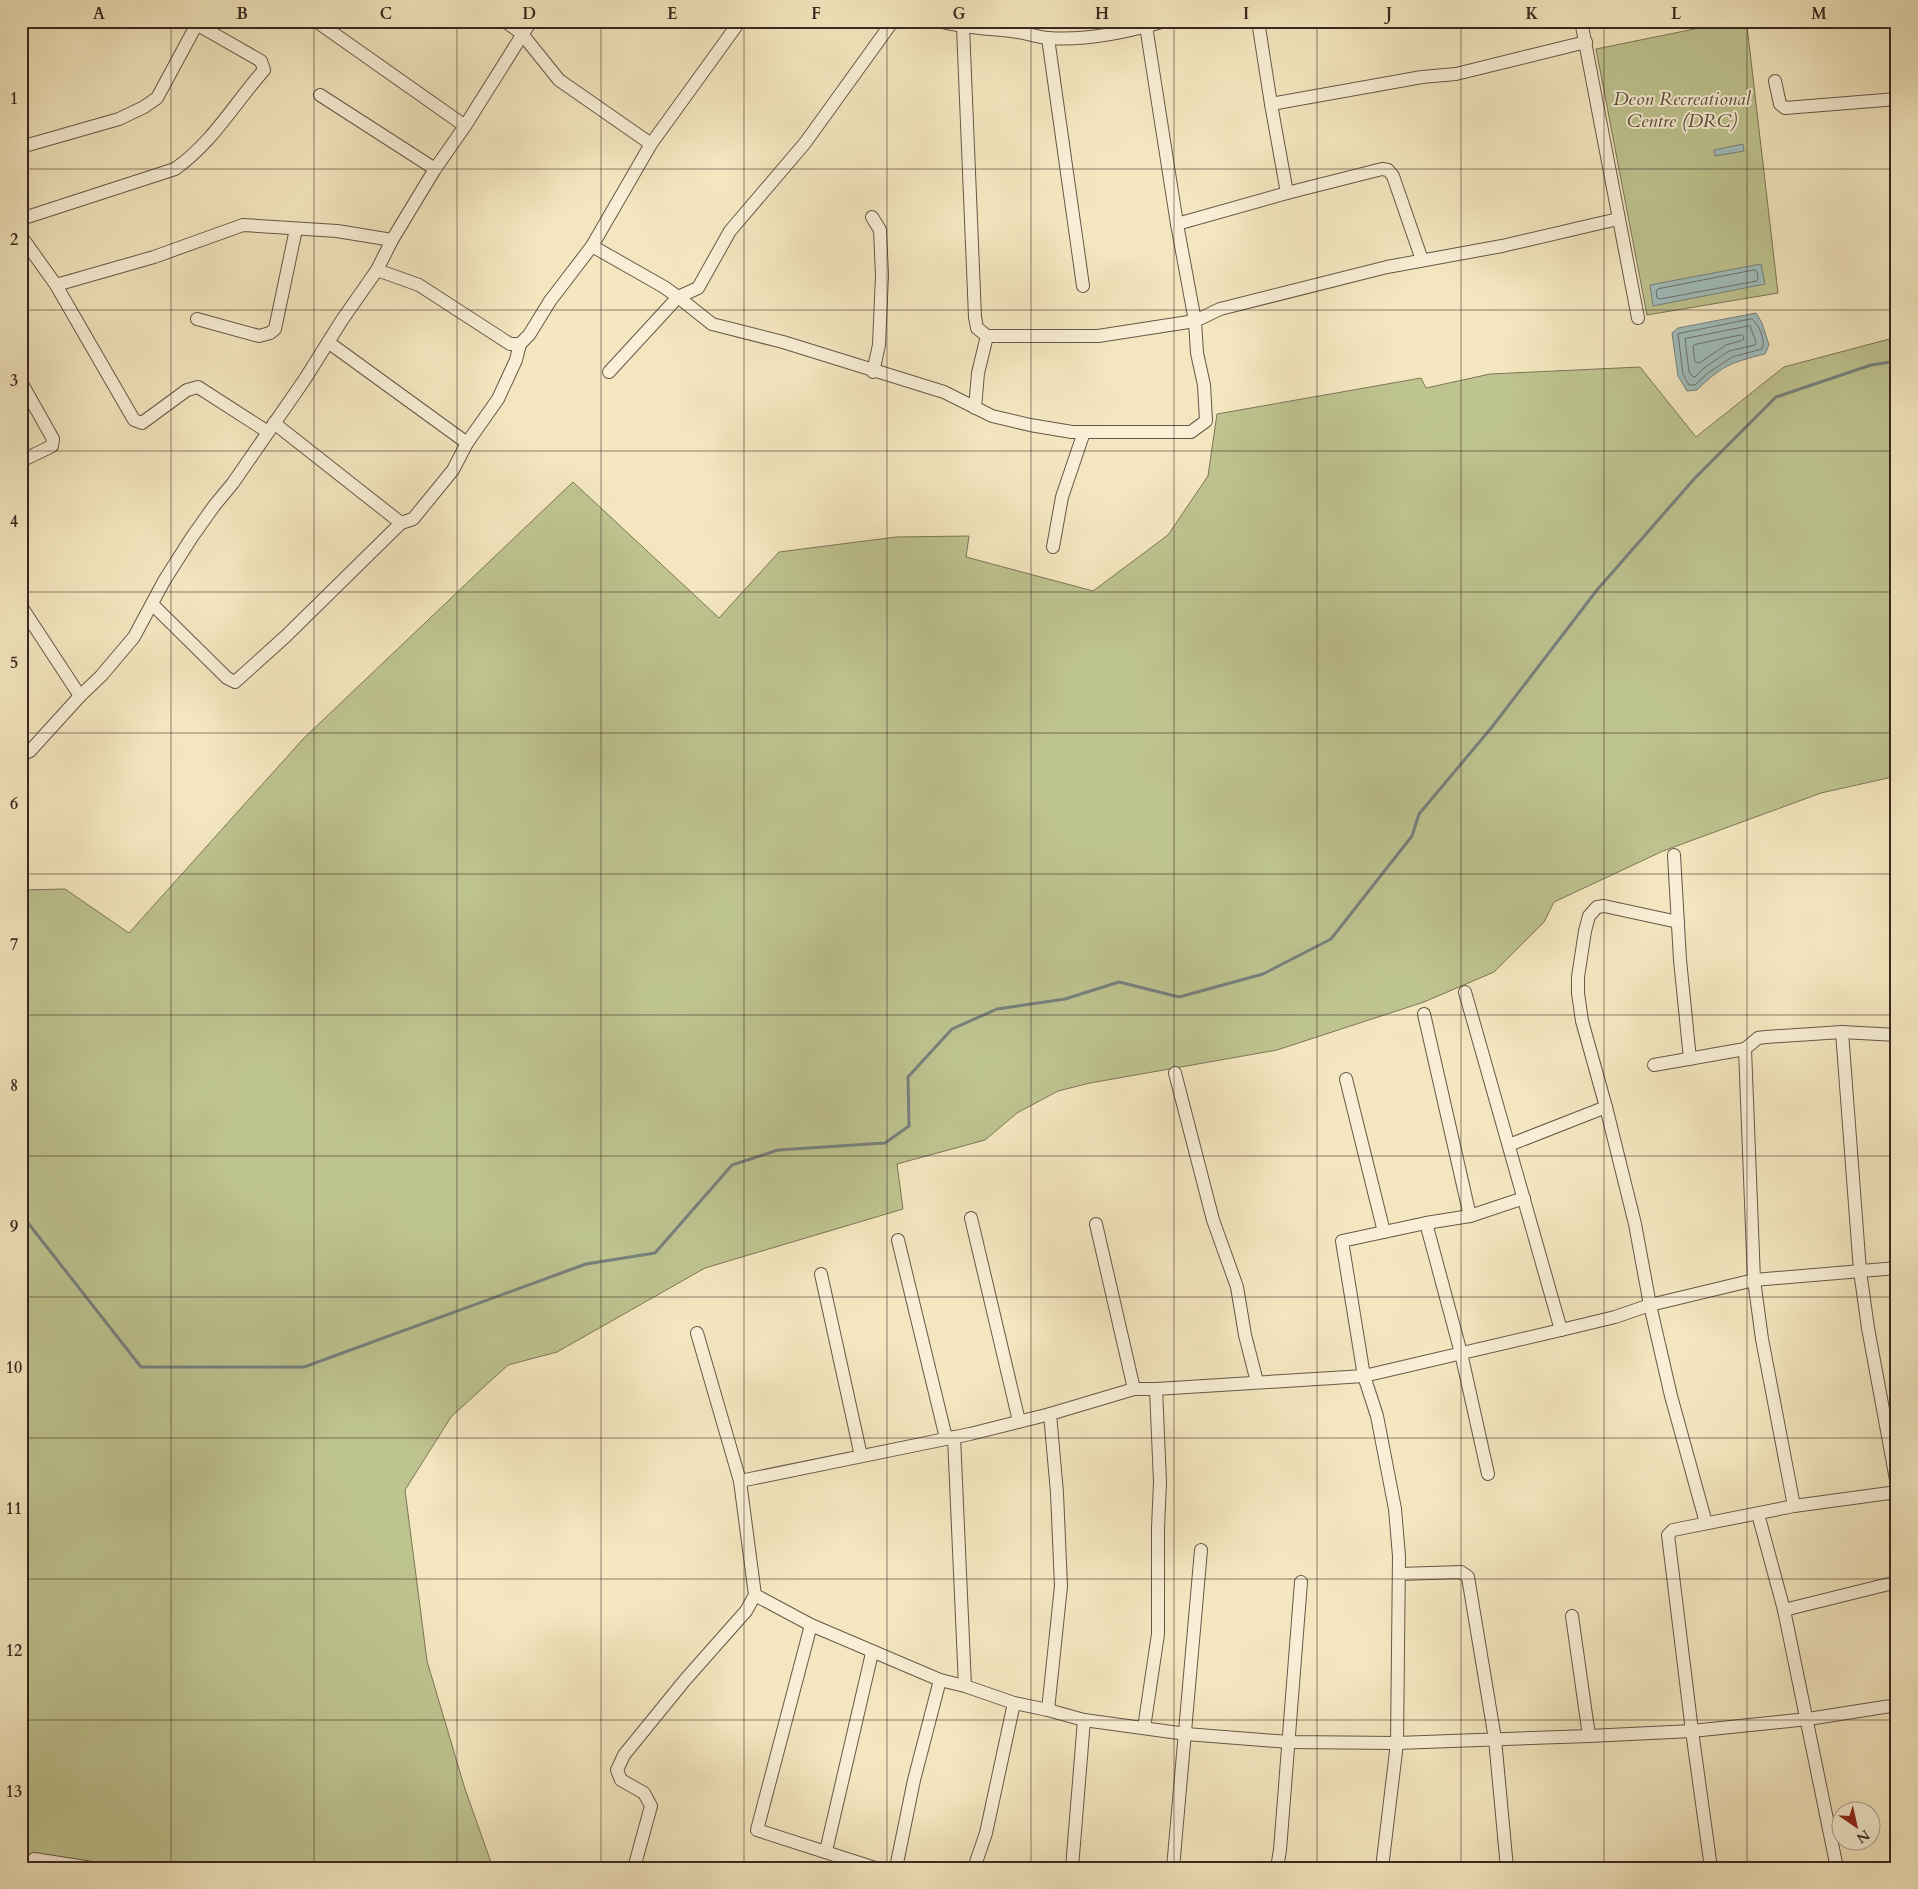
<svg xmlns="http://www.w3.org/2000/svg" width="1918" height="1889" font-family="Cardo,serif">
  <rect width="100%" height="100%" fill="#f4e7c0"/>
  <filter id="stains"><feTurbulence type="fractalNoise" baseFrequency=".004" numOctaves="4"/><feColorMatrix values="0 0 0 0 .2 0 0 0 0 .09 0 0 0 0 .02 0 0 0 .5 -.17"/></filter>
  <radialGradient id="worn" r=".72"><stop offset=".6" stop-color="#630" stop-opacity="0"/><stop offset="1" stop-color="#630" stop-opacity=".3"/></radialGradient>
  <g fill="#bec490" stroke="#7c7658">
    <polygon points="1734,21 1743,21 1747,26 1778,293 1647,315 1596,49"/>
    <polygon points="1897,337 1897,776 1821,793 1663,851 1554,902 1544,922 1494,972 1424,1002 1277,1050 1090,1083 1058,1091 1017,1113 985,1140 897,1164 903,1209 705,1268 557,1352 508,1365 451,1417 405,1490 427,1661 465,1789 493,1868 21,1868 21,890 65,889 129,933 303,739 573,482 719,618 779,552 896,537 969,536 966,557 1093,591 1168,535 1208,476 1217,414 1421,378 1426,388 1490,374 1640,367 1696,437 1784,367"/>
  </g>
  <g fill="#a0bdbc" stroke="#77817e">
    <polygon points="1743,144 1744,151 1715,156 1714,150"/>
    <polygon points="1761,264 1765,284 1653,306 1650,285"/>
    <path d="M1756 313 1762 323 1769 345 1765 354C1732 362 1721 366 1697 390L1687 391 1678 376 1672 333 1678 328Z"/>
  </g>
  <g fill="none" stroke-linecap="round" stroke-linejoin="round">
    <g stroke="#6d726e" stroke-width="1">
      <polygon points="1755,270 1757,272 1758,278 1757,281 1660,299 1657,298 1656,291 1658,289"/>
      <path d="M1752 319C1759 324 1766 341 1762 349L1732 357 1708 373 1695 385H1689L1683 374 1678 334Z"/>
      <polygon points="1750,326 1756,342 1755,345 1729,351 1704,368 1695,377 1692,376 1689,372 1685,339"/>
      <polygon points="1742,335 1744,337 1743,340 1726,345 1699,363 1695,362 1693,347 1694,345"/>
    </g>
    <polyline stroke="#77817e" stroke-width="3" points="21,1214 141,1367 304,1367 586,1264 655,1253 732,1165 778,1150 885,1143 909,1126 908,1077 952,1029 997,1009 1065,999 1119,982 1179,997 1263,974 1331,939 1412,836 1419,814 1492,727 1597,590 1695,478 1776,397 1871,365 1897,361"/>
    <defs>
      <g id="minor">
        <polyline points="505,21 522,34 559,80 651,144"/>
        <path d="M939 21C963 28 985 28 1011 31 1023 32 1036 37 1048 38 1084 41 1131 31 1165 21"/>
        <polyline points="1258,21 1271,104"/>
        <polyline points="1581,21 1638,318"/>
        <polyline points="963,27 975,317 977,328 987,336 1098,336 1195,321 1220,309 1387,267 1502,246 1618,219"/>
        <polyline points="1048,38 1083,286"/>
        <polyline points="1775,81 1780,104 1785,108 1897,99"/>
        <polyline points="320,95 435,169"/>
        <polyline points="465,126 531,21"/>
        <polyline points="21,147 119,119 144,107 157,98 197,24"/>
        <polyline points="1287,193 1382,169 1388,170 1393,176 1422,260"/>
        <polyline points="872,217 880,230 882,275 879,345 873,372"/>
        <path d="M21 219 175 169C213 142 234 104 264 70L261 61 191 21"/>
        <polyline points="1177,224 1287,193 1271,104 1422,77 1456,74 1586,42"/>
        <polyline points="21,236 56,285 134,420 142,423 187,390 198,387 268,432"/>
        <polyline points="592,246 664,287 678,297 698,288 730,231 805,143 893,21"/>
        <polyline points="377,270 419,285 510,344 520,344 529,335 550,301 592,246 651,144 740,21"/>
        <polyline points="56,285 154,257 243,225 337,231 392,240"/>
        <polyline points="197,319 259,336 270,333 275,329 296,229"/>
        <polyline points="328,342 467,443"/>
        <polyline points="609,372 678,297 712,324 783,342 944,392 992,416 1030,425 1072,432 1191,432 1206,421 1204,385 1197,353 1195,321 1177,224 1146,26"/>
        <polyline points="21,382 53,439 52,446 21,461"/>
        <polyline points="975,408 978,373 987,336"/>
        <polyline points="274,423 401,523 413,519 453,470 467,443 498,399 516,360 520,344"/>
        <polyline points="1053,547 1062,497 1084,432"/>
        <polyline points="152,604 227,678 235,682 286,636 401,523"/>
        <polyline points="21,606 80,696"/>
        <polyline points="21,755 30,751 80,696 101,676 134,637 164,581 192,537 214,506 233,483 305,379 342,320 377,270 392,240 435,169 465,126 316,21"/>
        <polyline points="1674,855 1680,960 1690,1059"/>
        <polyline points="1678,922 1604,906 1597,907 1589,916 1585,931 1578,977 1578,993 1582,1021 1606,1107 1635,1224 1650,1305 1671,1396 1706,1523"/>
        <polyline points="1465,992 1561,1330"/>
        <polyline points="1424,1014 1470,1216"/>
        <polyline points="1842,1032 1860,1271 1868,1328 1897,1485"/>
        <polyline points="1654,1065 1745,1049"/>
        <polyline points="1175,1073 1213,1220 1237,1287 1245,1335 1257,1382"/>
        <polyline points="1346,1079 1384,1232"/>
        <polyline points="1509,1145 1606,1107"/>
        <polyline points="971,1218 1019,1421"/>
        <polyline points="1426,1223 1461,1353 1488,1474"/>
        <polyline points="1096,1224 1134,1389"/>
        <polyline points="898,1240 946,1438"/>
        <polyline points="821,1274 861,1456"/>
        <polyline points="954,1437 965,1686"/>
        <polyline points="740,1481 970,1434 1050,1414 1134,1389 1156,1389 1364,1376 1342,1241 1426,1223 1470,1216 1524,1198"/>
        <polyline points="1794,1506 1762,1339 1754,1280 1745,1049 1758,1038 1766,1037 1842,1032 1897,1035"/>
        <polyline points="1758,1514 1784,1610 1837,1868"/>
        <polyline points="1399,1574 1461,1572 1468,1577 1495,1739 1507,1868"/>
        <polyline points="755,1595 811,1625 940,1680 965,1686 1014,1703 1048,1710 1084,1720 1186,1734 1289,1742 1397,1743 1589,1736 1692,1731 1808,1719 1897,1705"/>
        <polyline points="1784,1610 1897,1582"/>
        <polyline points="1572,1616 1589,1736"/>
        <polyline points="811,1625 757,1830 875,1868"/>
        <polyline points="1048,1710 1061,1586 1057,1493 1050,1414"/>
        <polyline points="1144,1728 1158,1634 1158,1528 1160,1482 1156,1389"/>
        <polyline points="826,1851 872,1653"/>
        <polyline points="34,1859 92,1868"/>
        <polyline points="634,1868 651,1806 644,1793 621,1780 617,1770 624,1755 685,1680 746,1611 755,1595 740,1481 697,1333"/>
        <polyline points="896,1868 914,1780 940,1680"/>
        <polyline points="974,1868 986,1833 1014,1703"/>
        <polyline points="1072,1868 1084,1720"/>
        <polyline points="1173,1868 1201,1550"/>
        <polyline points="1277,1868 1280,1850 1301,1582"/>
        <polyline points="1382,1868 1397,1743 1399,1556 1395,1509 1377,1416 1364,1376 1561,1330 1615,1317 1650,1305 1754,1280 1897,1268"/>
        <polyline points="1711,1868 1692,1731 1668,1535 1673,1530 1794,1506 1897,1492"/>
      </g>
    </defs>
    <use href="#minor" stroke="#685748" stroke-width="14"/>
    <use href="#minor" stroke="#f8efd6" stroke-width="12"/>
  </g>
  <path fill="none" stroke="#3a2720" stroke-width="1" stroke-opacity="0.55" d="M171 21V1868M314 21V1868M457 21V1868M601 21V1868M744 21V1868M887 21V1868M1031 21V1868M1174 21V1868M1317 21V1868M1461 21V1868M1604 21V1868M1747 21V1868M21 169H1897M21 310H1897M21 451H1897M21 592H1897M21 733H1897M21 874H1897M21 1015H1897M21 1156H1897M21 1297H1897M21 1438H1897M21 1579H1897M21 1720H1897"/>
  <g text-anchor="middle" stroke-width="4" stroke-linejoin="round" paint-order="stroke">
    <g font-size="19" font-style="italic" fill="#5b4e3c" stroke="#f8efd6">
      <text x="1682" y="105">Deon Recreational<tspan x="1682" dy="22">Centre (DRC)</tspan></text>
    </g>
  </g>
  <rect width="1918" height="1889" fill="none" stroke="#f4e7c0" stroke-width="55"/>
  <g transform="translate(1856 1826) rotate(146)"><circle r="24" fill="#f8efd6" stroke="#ac9f8d"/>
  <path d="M0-4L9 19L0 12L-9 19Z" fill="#8f2418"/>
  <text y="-8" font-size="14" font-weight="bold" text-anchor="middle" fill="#3a2720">N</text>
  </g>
  <rect x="28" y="28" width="1862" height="1834" fill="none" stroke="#3a2720" stroke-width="2"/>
  <g font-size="16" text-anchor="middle" font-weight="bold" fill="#3a2720">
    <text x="99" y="19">A</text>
    <text x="242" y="19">B</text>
    <text x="386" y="19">C</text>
    <text x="529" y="19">D</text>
    <text x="672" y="19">E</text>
    <text x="816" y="19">F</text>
    <text x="959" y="19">G</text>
    <text x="1102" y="19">H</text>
    <text x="1246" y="19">I</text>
    <text x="1389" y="19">J</text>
    <text x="1532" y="19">K</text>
    <text x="1676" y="19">L</text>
    <text x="1819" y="19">M</text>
    <text x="14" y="104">1</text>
    <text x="14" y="245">2</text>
    <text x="14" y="386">3</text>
    <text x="14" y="527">4</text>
    <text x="14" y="668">5</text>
    <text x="14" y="809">6</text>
    <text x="14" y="950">7</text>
    <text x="14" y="1091">8</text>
    <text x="14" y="1232">9</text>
    <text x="14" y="1373">10</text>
    <text x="14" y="1514">11</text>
    <text x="14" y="1656">12</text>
    <text x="14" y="1797">13</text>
  </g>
  <rect width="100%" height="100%" filter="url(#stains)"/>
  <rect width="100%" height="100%" fill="url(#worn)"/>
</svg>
